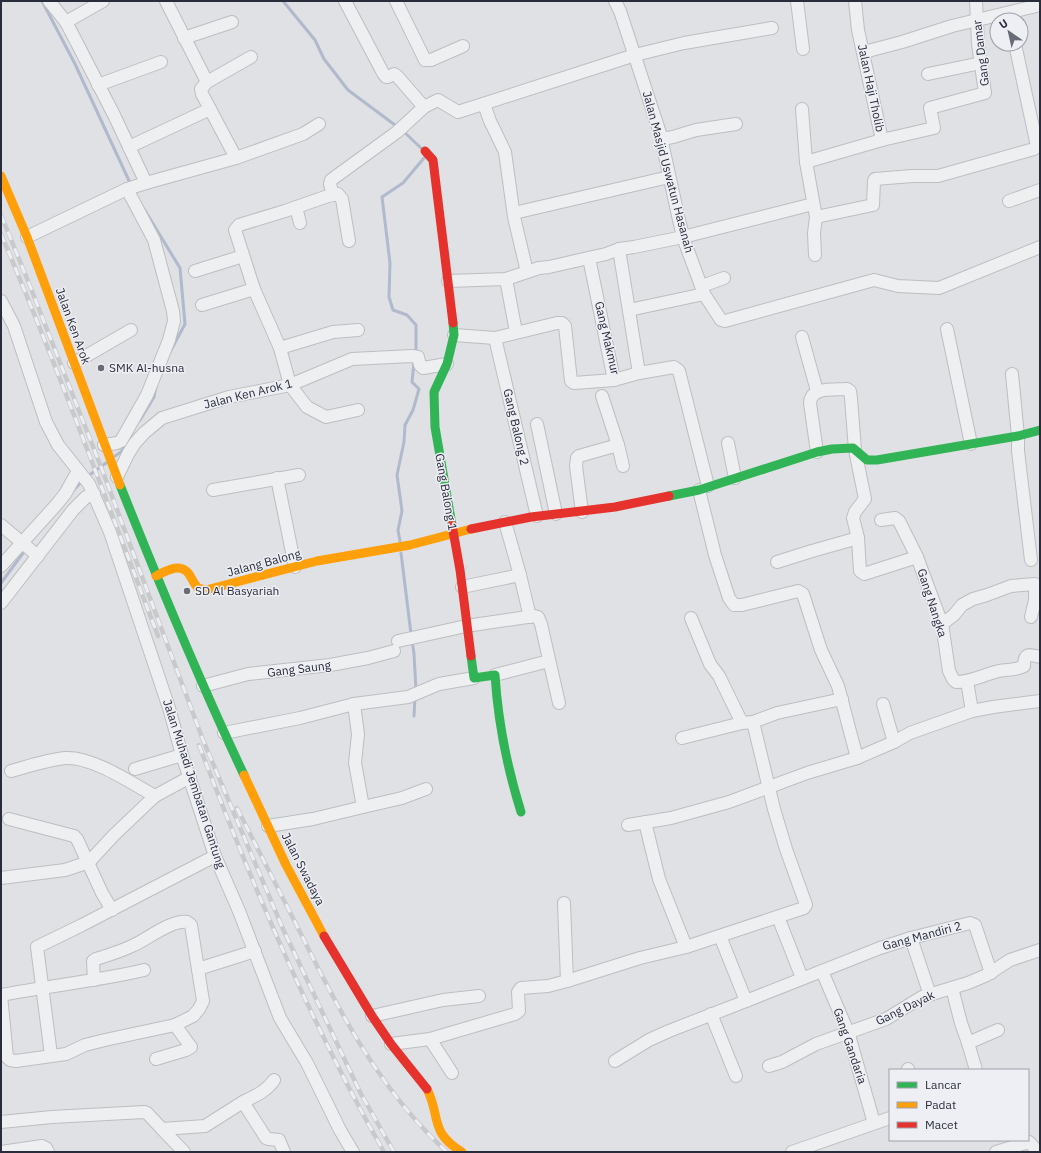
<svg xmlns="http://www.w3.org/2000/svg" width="1041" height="1153" font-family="'IBM Plex Sans',sans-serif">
  <rect width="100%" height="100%" fill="#e0e1e4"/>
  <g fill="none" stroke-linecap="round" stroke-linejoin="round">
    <g stroke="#b0bacc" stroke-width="3">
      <polyline points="42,1 75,64 131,185"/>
      <polyline points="283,1 315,40 324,59 348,90 399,128"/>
      <polyline points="403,131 421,148"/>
      <polyline points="144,209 180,268 185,324 170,352"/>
      <polyline points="416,355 416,325 407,315 393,310 389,297 390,263 382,197 403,183 424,158"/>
      <polyline points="140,420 154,397 156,386"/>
      <polyline points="115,456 121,452 127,442"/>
      <polyline points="88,476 106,463"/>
      <polyline points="72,492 83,480"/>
      <polyline points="400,541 398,530 402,511 397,475 404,442 405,425 413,410 419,389 412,382 414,362"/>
      <polyline points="401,553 411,634"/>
      <polyline points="1,583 26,549"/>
      <polyline points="412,640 414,654 416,690"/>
      <polyline points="414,716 415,698"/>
    </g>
    <defs>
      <g id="street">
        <polyline points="49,1 66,22 78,45 114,115 146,183 127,189 154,240 173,311 174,321 169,340 147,395 121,441 117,443 104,445"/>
        <polyline points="166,1 207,82"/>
        <polyline points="345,1 383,73 386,77 388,77 394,74 397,76 424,107"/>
        <polyline points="396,1 425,60 431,60 463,46"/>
        <polyline points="615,1 620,11 660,133 679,220 684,240 704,294 721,320 725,321 874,280 898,286 939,288 1040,247"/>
        <polyline points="797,1 803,49"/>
        <polyline points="855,1 858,30 882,140"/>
        <polyline points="66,22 103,1"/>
        <polyline points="184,38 232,22"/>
        <polyline points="864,52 902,42 952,26 1040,5"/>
        <polyline points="928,74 981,63"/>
        <polyline points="98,85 161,62"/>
        <polyline points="484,104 490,121 505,152 514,217 527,272"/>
        <polyline points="210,109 236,158"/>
        <polyline points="802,109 806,162 882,140 934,128 930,108 985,93 978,44 976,1"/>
        <polyline points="661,139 673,137 696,130 736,124"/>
        <polyline points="129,147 210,109 202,94 201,89 207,82 251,57"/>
        <polyline points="806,162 816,217 814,233 815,255"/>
        <polyline points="146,183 236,158 303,134 319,124"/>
        <polyline points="333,195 330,184 331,180 397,132 424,107 438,100 458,112 635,55 684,43 772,28"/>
        <polyline points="1009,201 1040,190"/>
        <polyline points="296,207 300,223"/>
        <polyline points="514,213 669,177"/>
        <polyline points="816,217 873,205 874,181 875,179 912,176 938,176 1034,149 1037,146 1015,44"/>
        <polyline points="27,237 127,189"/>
        <polyline points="349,241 342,199 338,194 328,196 285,211 239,225 235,230 254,289 280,348 290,385 307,407 326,417 358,410"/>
        <polyline points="619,249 639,373"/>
        <polyline points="589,258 614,380 639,373 674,367 679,371 708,486"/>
        <polyline points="195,271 243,256"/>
        <polyline points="506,279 516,332"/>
        <polyline points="448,281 506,279 539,268 549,267 606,254 619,249 634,247 683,237 813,204"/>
        <polyline points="702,286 724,278"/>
        <polyline points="1,301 14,326 46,422 58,445 89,484 110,532 169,708 182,755 215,856 239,911 280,1018 307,1063 340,1130 353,1152"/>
        <polyline points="202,305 254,289"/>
        <polyline points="629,310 704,294"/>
        <polyline points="947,329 971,444"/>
        <polyline points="454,335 495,338 557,323 562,323 565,326 571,381 574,383 614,380"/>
        <polyline points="802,337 817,391"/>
        <polyline points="495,338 537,516"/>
        <polyline points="280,348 333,332 358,330"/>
        <polyline points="74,363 131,330"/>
        <polyline points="1012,374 1018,436 1018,451 1031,560"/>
        <polyline points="537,424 556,514"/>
        <polyline points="728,443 735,478"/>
        <polyline points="618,445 623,466"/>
        <path d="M817 452 810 403C811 386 835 390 847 389L850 391 851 398 855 450 865 499 855 512 853 518 858 538 860 571 864 574 917 557"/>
        <polyline points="117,477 128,454 135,443 144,433 162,418 229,397 290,385 352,359 412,356 418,357 420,365 423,368 447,364"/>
        <polyline points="277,478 295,567"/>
        <polyline points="213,490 299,475"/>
        <polyline points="699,490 715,555 729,598 734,605 742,605 798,591 803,594 821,650 838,686 857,758"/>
        <polyline points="582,512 576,466 577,458 579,456 618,445 602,396"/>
        <path d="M881 520 895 518 899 521 917 557 942 624 949 671 953 679 956 682C971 682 985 674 999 671 1007 669 1016 671 1024 666 1024 653 1028 654 1040 657"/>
        <polyline points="505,522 520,575 530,617"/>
        <polyline points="1,525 38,556"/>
        <polyline points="777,562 812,551 858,538"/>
        <polyline points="1,566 57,504 65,494 78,471"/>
        <polyline points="462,587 520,575"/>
        <polyline points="1,603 73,510 86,497 94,494"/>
        <polyline points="691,618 710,664 719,676 742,723"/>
        <polyline points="942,624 954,615 962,605 973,599 987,595 1011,586 1035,584 1035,600 1031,617"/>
        <polyline points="398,641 466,626 534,616 538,617 541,624 559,703"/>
        <polyline points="495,675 549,661"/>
        <polyline points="967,681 972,711"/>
        <polyline points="203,686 248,674 330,665 368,658 394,651"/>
        <polyline points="354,704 358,734 355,763 363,807 402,798 426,789"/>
        <polyline points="883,704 894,742"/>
        <polyline points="224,733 300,718 354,704 408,697 439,684 474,678"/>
        <polyline points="682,738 742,723 753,722 777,713 842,699"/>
        <polyline points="135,769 182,755"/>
        <path d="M11 771C29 766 47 760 65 758 92 756 131 783 155 796"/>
        <polyline points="9,819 74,836 77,839 102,893 112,910"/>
        <polyline points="645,822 659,879 686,947"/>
        <polyline points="628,825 671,818 729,802 807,773 857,758 894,742 910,733 972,711 993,707 1040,701"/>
        <polyline points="268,826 313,819 363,807"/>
        <polyline points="1,878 65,870 89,862 114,835 155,796 190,777"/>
        <polyline points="564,903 567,981"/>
        <polyline points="778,917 802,978"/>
        <polyline points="911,938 930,995"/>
        <polyline points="198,969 255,951"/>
        <polyline points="822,971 848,1032 874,1123"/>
        <polyline points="952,988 961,1023 968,1043 998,1030"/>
        <path d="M1 995 7 1057 10 1060 16 1061 66 1054 85 1045 105 1040 175 1025 193 1016 199 1009 203 1001 191 925 187 922C171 920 149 938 134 945 122 951 109 955 96 959L93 961 94 980"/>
        <path d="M1 995C48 986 97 981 144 970"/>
        <polyline points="746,1001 880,948 911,938 970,923 975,925 991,973"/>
        <polyline points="711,1014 736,1076"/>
        <polyline points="372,1016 443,1000 479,996"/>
        <polyline points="430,1039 452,1073"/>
        <polyline points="968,1043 976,1070"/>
        <polyline points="391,1044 430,1039 515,1014 519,1011 518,992 521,988 548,986 567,981 640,958 686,947 804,908 806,905 805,902 786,849 774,809 753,722"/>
        <polyline points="51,1055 37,947 82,925 215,856"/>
        <polyline points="156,1059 186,1050 191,1047 175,1025"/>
        <polyline points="615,1061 649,1040 669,1031 746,1001 720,936"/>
        <polyline points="769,1066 782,1062 816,1044 886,1019 922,997 968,983 987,975 1010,960 1040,950"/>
        <polyline points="908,1069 908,1070"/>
        <path d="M274 1080C267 1091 255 1096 243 1102L266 1138 269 1139 279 1140 284 1152"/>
        <polyline points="1,1122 52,1117 144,1112 147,1113 162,1129 205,1126 243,1102"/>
        <polyline points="162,1129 184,1152"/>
        <polyline points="1,1152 42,1146 46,1148 48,1152"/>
        <polyline points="792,1152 890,1118"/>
        <polyline points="996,1152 1029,1142 1038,1152 1040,1151"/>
      </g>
    </defs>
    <use href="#street" stroke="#bdbec1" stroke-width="14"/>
    <use href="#street" stroke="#eeeff1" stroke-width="12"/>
    <g stroke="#30b455" stroke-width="9">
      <path d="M120 485C159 583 199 680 244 775"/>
      <polyline points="669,496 699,490 817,452 832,449 853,448 867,460 877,460 1018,436 1040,430"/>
      <polyline points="452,525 435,427 434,392 447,364 454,335 453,323"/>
      <path d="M471 656 474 678 495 675C498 722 507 767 521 812"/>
    </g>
    <g stroke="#ff9f0a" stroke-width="9">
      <polyline points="1,176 27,237 120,485"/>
      <path d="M156 576C166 571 180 562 189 574 192 579 194 584 198 588L206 590 317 561 410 545 471 529"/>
      <polyline points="244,775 286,865 324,936"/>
      <path d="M427 1089C441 1117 429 1132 462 1152"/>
    </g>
    <g stroke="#e5322d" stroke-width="9">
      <polyline points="425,151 433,160 453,323"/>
      <polyline points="452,525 460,570 471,656"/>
      <polyline points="471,529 531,517 615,507 669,496"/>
      <polyline points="324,936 372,1016 391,1044 427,1089"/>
    </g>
    <defs>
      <g id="rail">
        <polyline points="1,215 28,281 103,472 203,740 283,929 361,1094 394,1152"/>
        <path d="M1 234C57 366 107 502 158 636"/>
        <path d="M199 745C252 884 310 1022 384 1152"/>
        <path d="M237 808C257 848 278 888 298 928 338 1009 379 1090 447 1152"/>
      </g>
    </defs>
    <use href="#rail" stroke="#c8c9cb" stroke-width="4.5"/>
    <use href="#rail" stroke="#edeff4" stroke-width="3" stroke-dasharray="9" stroke-linecap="butt"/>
  </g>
  <g fill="#696c76" stroke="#edeff4" stroke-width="1.5">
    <circle cx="101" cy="368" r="4"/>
    <circle cx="187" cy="591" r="4"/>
  </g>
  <g text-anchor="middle" stroke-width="3" stroke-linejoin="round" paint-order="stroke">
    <g font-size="12" fill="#292d3b" stroke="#edeff4">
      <text transform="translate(981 53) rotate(-97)" y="4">Gang Damar</text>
      <text transform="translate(871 88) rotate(78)" y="4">Jalan Haji Tholib</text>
      <text transform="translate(668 172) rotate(75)" y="4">Jalan Masjid Uswatun Hasanah</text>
      <text transform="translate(73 326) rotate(70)" y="4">Jalan Ken Arok</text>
      <text transform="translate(607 338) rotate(77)" y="4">Gang Makmur</text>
      <text transform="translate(248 394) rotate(-14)" y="4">Jalan Ken Arok 1</text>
      <text transform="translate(516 427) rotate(77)" y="4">Gang Balong 2</text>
      <text transform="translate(446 492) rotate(80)" y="4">Gang Balong 1</text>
      <text transform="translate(264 563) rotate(-15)" y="4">Jalang Balong</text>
      <text transform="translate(932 603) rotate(72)" y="4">Gang Nangka</text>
      <text transform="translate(299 669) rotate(-7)" y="4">Gang Saung</text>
      <text transform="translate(194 784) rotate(72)" y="4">Jalan Muhadi Jembatan Gantung</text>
      <text transform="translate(303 869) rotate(63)" y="4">Jalan Swadaya</text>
      <text transform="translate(922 936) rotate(-15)" y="4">Gang Mandiri 2</text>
      <text transform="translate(905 1008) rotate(-26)" y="4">Gang Dayak</text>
      <text transform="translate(850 1046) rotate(71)" y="4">Gang Gandaria</text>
    </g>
    <g font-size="12" fill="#292d3b" stroke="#edeff4" text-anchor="start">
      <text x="109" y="372">SMK Al-husna</text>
      <text x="195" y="595">SD Al Basyariah</text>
    </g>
  </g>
  <rect width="1041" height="1153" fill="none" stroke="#292d3b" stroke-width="4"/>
  <rect x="889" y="1069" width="140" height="72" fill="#edeff4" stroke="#9fa1aa"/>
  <rect x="897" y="1082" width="20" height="6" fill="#30b455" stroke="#9fa1aa"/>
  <text x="925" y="1089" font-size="12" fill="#292d3b">Lancar</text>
  <rect x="897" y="1102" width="20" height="6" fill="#ff9f0a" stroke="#9fa1aa"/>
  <text x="925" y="1109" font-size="12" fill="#292d3b">Padat</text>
  <rect x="897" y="1122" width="20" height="6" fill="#e5322d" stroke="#9fa1aa"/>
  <text x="925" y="1129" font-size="12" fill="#292d3b">Macet</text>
  <g transform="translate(1009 32) rotate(326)"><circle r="19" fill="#edeff4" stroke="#9fa1aa"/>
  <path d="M0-3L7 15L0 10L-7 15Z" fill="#696c76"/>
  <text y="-6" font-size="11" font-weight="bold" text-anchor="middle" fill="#292d3b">U</text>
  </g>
</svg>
